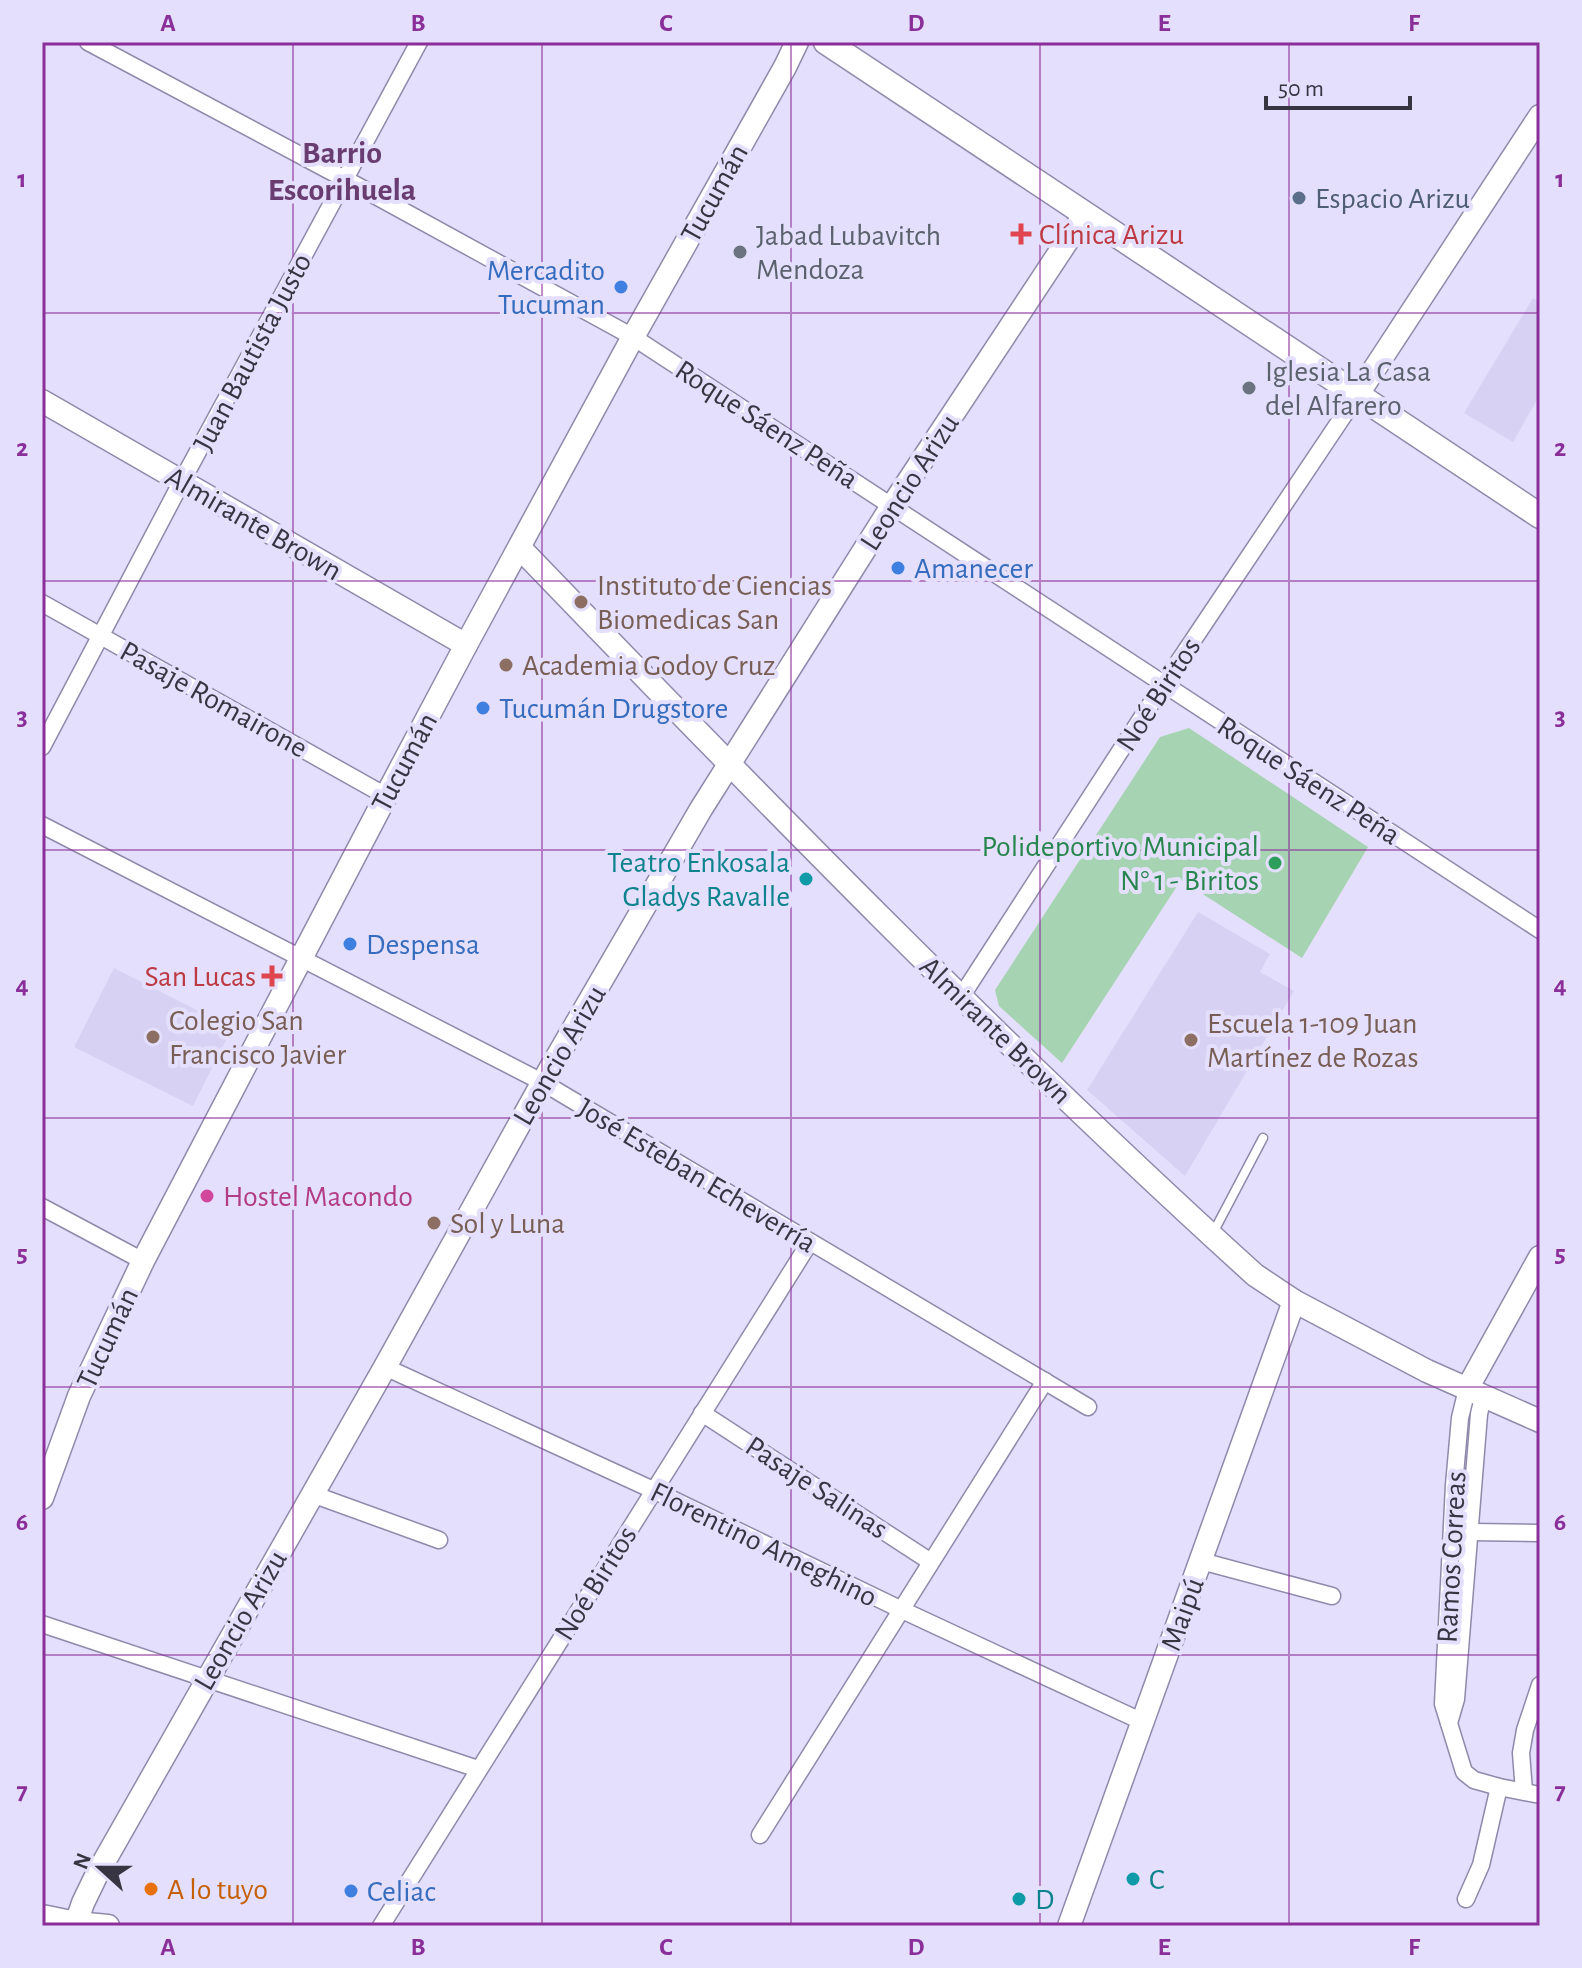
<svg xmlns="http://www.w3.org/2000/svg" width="1582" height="1968" font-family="'Alegreya Sans',sans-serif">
  <rect width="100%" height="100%" fill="#e4dffc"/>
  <g fill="#d7d1f3">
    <polygon points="1533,298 1540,302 1540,395 1513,442 1464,413"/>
    <polygon points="1198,912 1270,954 1260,972 1294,991 1185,1176 1087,1090"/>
    <polygon points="114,968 232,1028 193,1106 74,1047"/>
  </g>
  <polygon fill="#a6d3b2" points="1189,728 1368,847 1302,958 1181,880 1062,1063 999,1006 995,990 1160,737"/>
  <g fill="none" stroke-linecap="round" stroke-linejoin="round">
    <defs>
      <polyline id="lane" points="1213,1233 1263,1138"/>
      <g id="street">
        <polyline points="88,42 345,179 633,337 1540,930"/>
        <polyline points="42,603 386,796"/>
        <polyline points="42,747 182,481 419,42"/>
        <polyline points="42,825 542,1082 1088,1407"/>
        <polyline points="961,997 1163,685 1358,394"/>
        <polyline points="42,1207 143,1261"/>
        <polyline points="385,1367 653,1490 902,1610 1143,1722"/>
        <polyline points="1467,1389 1460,1418 1454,1485 1443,1704 1464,1772 1474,1780 1499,1787 1540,1795"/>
        <polyline points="702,1413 931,1562"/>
        <polyline points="312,1494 439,1540"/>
        <polyline points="1470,1532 1540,1533"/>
        <polyline points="1201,1561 1332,1596"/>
        <polyline points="42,1624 478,1769"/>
        <polyline points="1449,1723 1456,1699 1479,1414 1483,1397"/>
        <polyline points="1524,1791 1521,1753 1525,1730 1540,1685"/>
        <polyline points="760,1835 1045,1381"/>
        <polyline points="1466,1899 1481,1865 1499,1787"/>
        <polyline points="381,1926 810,1242"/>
      </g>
      <g id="secondary">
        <polyline points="1358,394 1540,116"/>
        <polyline points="42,401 466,645"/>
        <path d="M520 548C759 796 1000 1044 1255 1275L1294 1301 1427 1371 1540 1421"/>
        <polyline points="1467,1389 1540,1257"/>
        <polyline points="42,1498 79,1396 143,1261 386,796 466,645 633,337 785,67 797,42"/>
        <polyline points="42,1916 76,1923 108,1926"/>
        <polyline points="75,1926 83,1903 97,1874 385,1367 550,1069 701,809 892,506 1085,214"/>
        <polyline points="1069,1926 1294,1301"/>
      </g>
      <polyline id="primary" points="826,42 1540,516"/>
    </defs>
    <use href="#lane" stroke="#9089ab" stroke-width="11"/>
    <use href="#street" stroke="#9089ab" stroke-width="19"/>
    <use href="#secondary" stroke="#9089ab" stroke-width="25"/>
    <use href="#primary" stroke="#9089ab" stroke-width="27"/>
    <use href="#lane" stroke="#fff" stroke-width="8"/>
    <use href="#street" stroke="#fff" stroke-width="16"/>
    <use href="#secondary" stroke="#fff" stroke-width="22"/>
    <use href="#primary" stroke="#fff" stroke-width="24"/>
  </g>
  <path fill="none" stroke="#8a2e99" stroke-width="2" stroke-opacity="0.55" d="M293 42V1926M542 42V1926M791 42V1926M1040 42V1926M1289 42V1926M42 313H1540M42 581H1540M42 850H1540M42 1118H1540M42 1387H1540M42 1655H1540"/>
  <circle fill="#5c6f8a" stroke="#e4dffc" stroke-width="3" cx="1299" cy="198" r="8"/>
  <g fill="#e0444e" stroke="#e4dffc" stroke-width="3">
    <path d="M1017 222h8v8h8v8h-8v8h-8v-8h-8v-8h8z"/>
    <path d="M268 964h8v8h8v8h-8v8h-8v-8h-8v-8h8z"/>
  </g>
  <g fill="#6b7280" stroke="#e4dffc" stroke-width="3">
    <circle cx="740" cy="252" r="8"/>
    <circle cx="1249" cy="388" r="8"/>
  </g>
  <g fill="#3f7fe0" stroke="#e4dffc" stroke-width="3">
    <circle cx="621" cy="287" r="8"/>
    <circle cx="898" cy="568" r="8"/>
    <circle cx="483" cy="708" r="8"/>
    <circle cx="350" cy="944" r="8"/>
    <circle cx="351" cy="1891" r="8"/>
  </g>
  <g fill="#8d6e63" stroke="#e4dffc" stroke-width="3">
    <circle cx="581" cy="602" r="8"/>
    <circle cx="506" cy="665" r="8"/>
    <circle cx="153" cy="1037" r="8"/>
    <circle cx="1191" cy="1040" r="8"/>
    <circle cx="434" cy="1223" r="8"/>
  </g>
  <circle fill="#2e9e5b" stroke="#e4dffc" stroke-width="3" cx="1275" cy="863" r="8"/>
  <g fill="#0f9aa8" stroke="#e4dffc" stroke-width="3">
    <circle cx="806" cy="879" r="8"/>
    <circle cx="1133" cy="1879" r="8"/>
    <circle cx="1019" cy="1899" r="8"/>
  </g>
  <circle fill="#d1479c" stroke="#e4dffc" stroke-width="3" cx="207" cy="1196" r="8"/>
  <circle fill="#e8710a" stroke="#e4dffc" stroke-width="3" cx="151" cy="1889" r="8"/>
  <g text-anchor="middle" stroke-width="8" stroke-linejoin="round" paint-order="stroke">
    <g font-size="30" fill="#383543" stroke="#e4dffc">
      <text transform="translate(714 193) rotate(-61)" y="10">Tucumán</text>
      <text transform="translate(252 352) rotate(-62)" y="10">Juan Bautista Justo</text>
      <text transform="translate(767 424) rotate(33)" y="10">Roque Sáenz Peña</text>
      <text transform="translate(909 482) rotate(-57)" y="10">Leoncio Arizu</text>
      <text transform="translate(254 523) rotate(30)" y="10">Almirante Brown</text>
      <text transform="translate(1158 694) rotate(-57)" y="10">Noé Biritos</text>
      <text transform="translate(214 699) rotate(29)" y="10">Pasaje Romairone</text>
      <text transform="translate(404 762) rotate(-62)" y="10">Tucumán</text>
      <text transform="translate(1309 780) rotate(33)" y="10">Roque Sáenz Peña</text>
      <text transform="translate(996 1030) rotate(44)" y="10">Almirante Brown</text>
      <text transform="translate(559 1055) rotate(-60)" y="10">Leoncio Arizu</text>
      <text transform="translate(697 1175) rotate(31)" y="10">José Esteban Echeverría</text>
      <text transform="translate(107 1338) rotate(-65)" y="10">Tucumán</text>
      <text transform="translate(817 1487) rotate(33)" y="10">Pasaje Salinas</text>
      <text transform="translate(764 1544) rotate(26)" y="10">Florentino Ameghino</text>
      <text transform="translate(1451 1557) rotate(-87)" y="10">Ramos Correas</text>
      <text transform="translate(595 1583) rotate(-58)" y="10">Noé Biritos</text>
      <text transform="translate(1182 1614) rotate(-70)" y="10">Maipú</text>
      <text transform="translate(240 1620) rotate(-60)" y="10">Leoncio Arizu</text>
    </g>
    <g font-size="30" fill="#4e5e75" stroke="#e4dffc" text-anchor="start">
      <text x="1315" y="208">Espacio Arizu</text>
    </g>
    <g font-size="30" fill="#be3a42" stroke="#e4dffc" text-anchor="start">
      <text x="1039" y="244">Clínica Arizu</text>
      <text x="256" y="986" text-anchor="end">San Lucas</text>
    </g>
    <g font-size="30" fill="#5b616d" stroke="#e4dffc" text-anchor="start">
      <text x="756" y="245">Jabad Lubavitch<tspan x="756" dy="34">Mendoza</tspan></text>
      <text x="1265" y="381">Iglesia La Casa<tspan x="1265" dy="34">del Alfarero</tspan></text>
    </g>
    <g font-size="30" fill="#366cbe" stroke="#e4dffc" text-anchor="start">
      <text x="605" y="280" text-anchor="end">Mercadito<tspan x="605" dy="34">Tucuman</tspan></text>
      <text x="914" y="578">Amanecer</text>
      <text x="499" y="718">Tucumán Drugstore</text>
      <text x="366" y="954">Despensa</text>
      <text x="367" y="1901">Celiac</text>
    </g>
    <g font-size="30" fill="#785e54" stroke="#e4dffc" text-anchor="start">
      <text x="597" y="595">Instituto de Ciencias<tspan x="597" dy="34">Biomedicas San</tspan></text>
      <text x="522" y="675">Academia Godoy Cruz</text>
      <text x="169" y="1030">Colegio San<tspan x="169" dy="34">Francisco Javier</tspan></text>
      <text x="1207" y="1033">Escuela 1-109 Juan<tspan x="1207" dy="34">Martínez de Rozas</tspan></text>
      <text x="450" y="1233">Sol y Luna</text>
    </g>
    <g font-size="30" fill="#27864d" stroke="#e4dffc" text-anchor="end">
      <text x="1259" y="856">Polideportivo Municipal<tspan x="1259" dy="34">N° 1 - Biritos</tspan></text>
    </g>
    <g font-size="30" fill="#0d838f" stroke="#e4dffc" text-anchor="start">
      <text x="790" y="872" text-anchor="end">Teatro Enkosala<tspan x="790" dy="34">Gladys Ravalle</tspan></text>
      <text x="1149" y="1889">C</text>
      <text x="1035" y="1909">D</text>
    </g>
    <g font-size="30" fill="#b23c85" stroke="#e4dffc" text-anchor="start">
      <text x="223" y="1206">Hostel Macondo</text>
    </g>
    <g font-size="30" fill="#c56008" stroke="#e4dffc" text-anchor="start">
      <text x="167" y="1899">A lo tuyo</text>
    </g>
    <g font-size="32" font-weight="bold" fill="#6a3d72" stroke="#e4dffc">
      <text x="342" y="163">Barrio<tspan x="342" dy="37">Escorihuela</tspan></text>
    </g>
  </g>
  <rect width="1582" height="1968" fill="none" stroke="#e4dffc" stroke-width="88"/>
  <g transform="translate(100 1868) rotate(291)" stroke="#e4dffc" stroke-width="6" paint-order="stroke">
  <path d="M0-6L14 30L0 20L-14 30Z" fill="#383543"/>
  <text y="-12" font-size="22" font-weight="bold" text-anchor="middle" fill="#383543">N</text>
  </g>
  <path d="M1266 96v12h144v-12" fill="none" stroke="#383543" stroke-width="4"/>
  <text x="1278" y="96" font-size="24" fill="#383543" stroke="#e4dffc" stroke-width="6" paint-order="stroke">50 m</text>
  <rect x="44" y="44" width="1494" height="1880" fill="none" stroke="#8a2e99" stroke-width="3"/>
  <g font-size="26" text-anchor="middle" font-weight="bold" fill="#8a2e99">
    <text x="168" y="31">A</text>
    <text x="418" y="31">B</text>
    <text x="666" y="31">C</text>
    <text x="916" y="31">D</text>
    <text x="1164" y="31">E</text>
    <text x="1414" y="31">F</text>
    <text x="22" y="187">1</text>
    <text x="1560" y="187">1</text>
    <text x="22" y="456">2</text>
    <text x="1560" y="456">2</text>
    <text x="22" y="725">3</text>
    <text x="1560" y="725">3</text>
    <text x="22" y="993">4</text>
    <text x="1560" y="993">4</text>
    <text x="22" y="1262">5</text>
    <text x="1560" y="1262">5</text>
    <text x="22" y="1530">6</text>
    <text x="1560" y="1530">6</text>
    <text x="22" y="1799">7</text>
    <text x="1560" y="1799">7</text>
    <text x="168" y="1955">A</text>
    <text x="418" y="1955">B</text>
    <text x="666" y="1955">C</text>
    <text x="916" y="1955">D</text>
    <text x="1164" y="1955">E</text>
    <text x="1414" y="1955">F</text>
  </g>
</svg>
